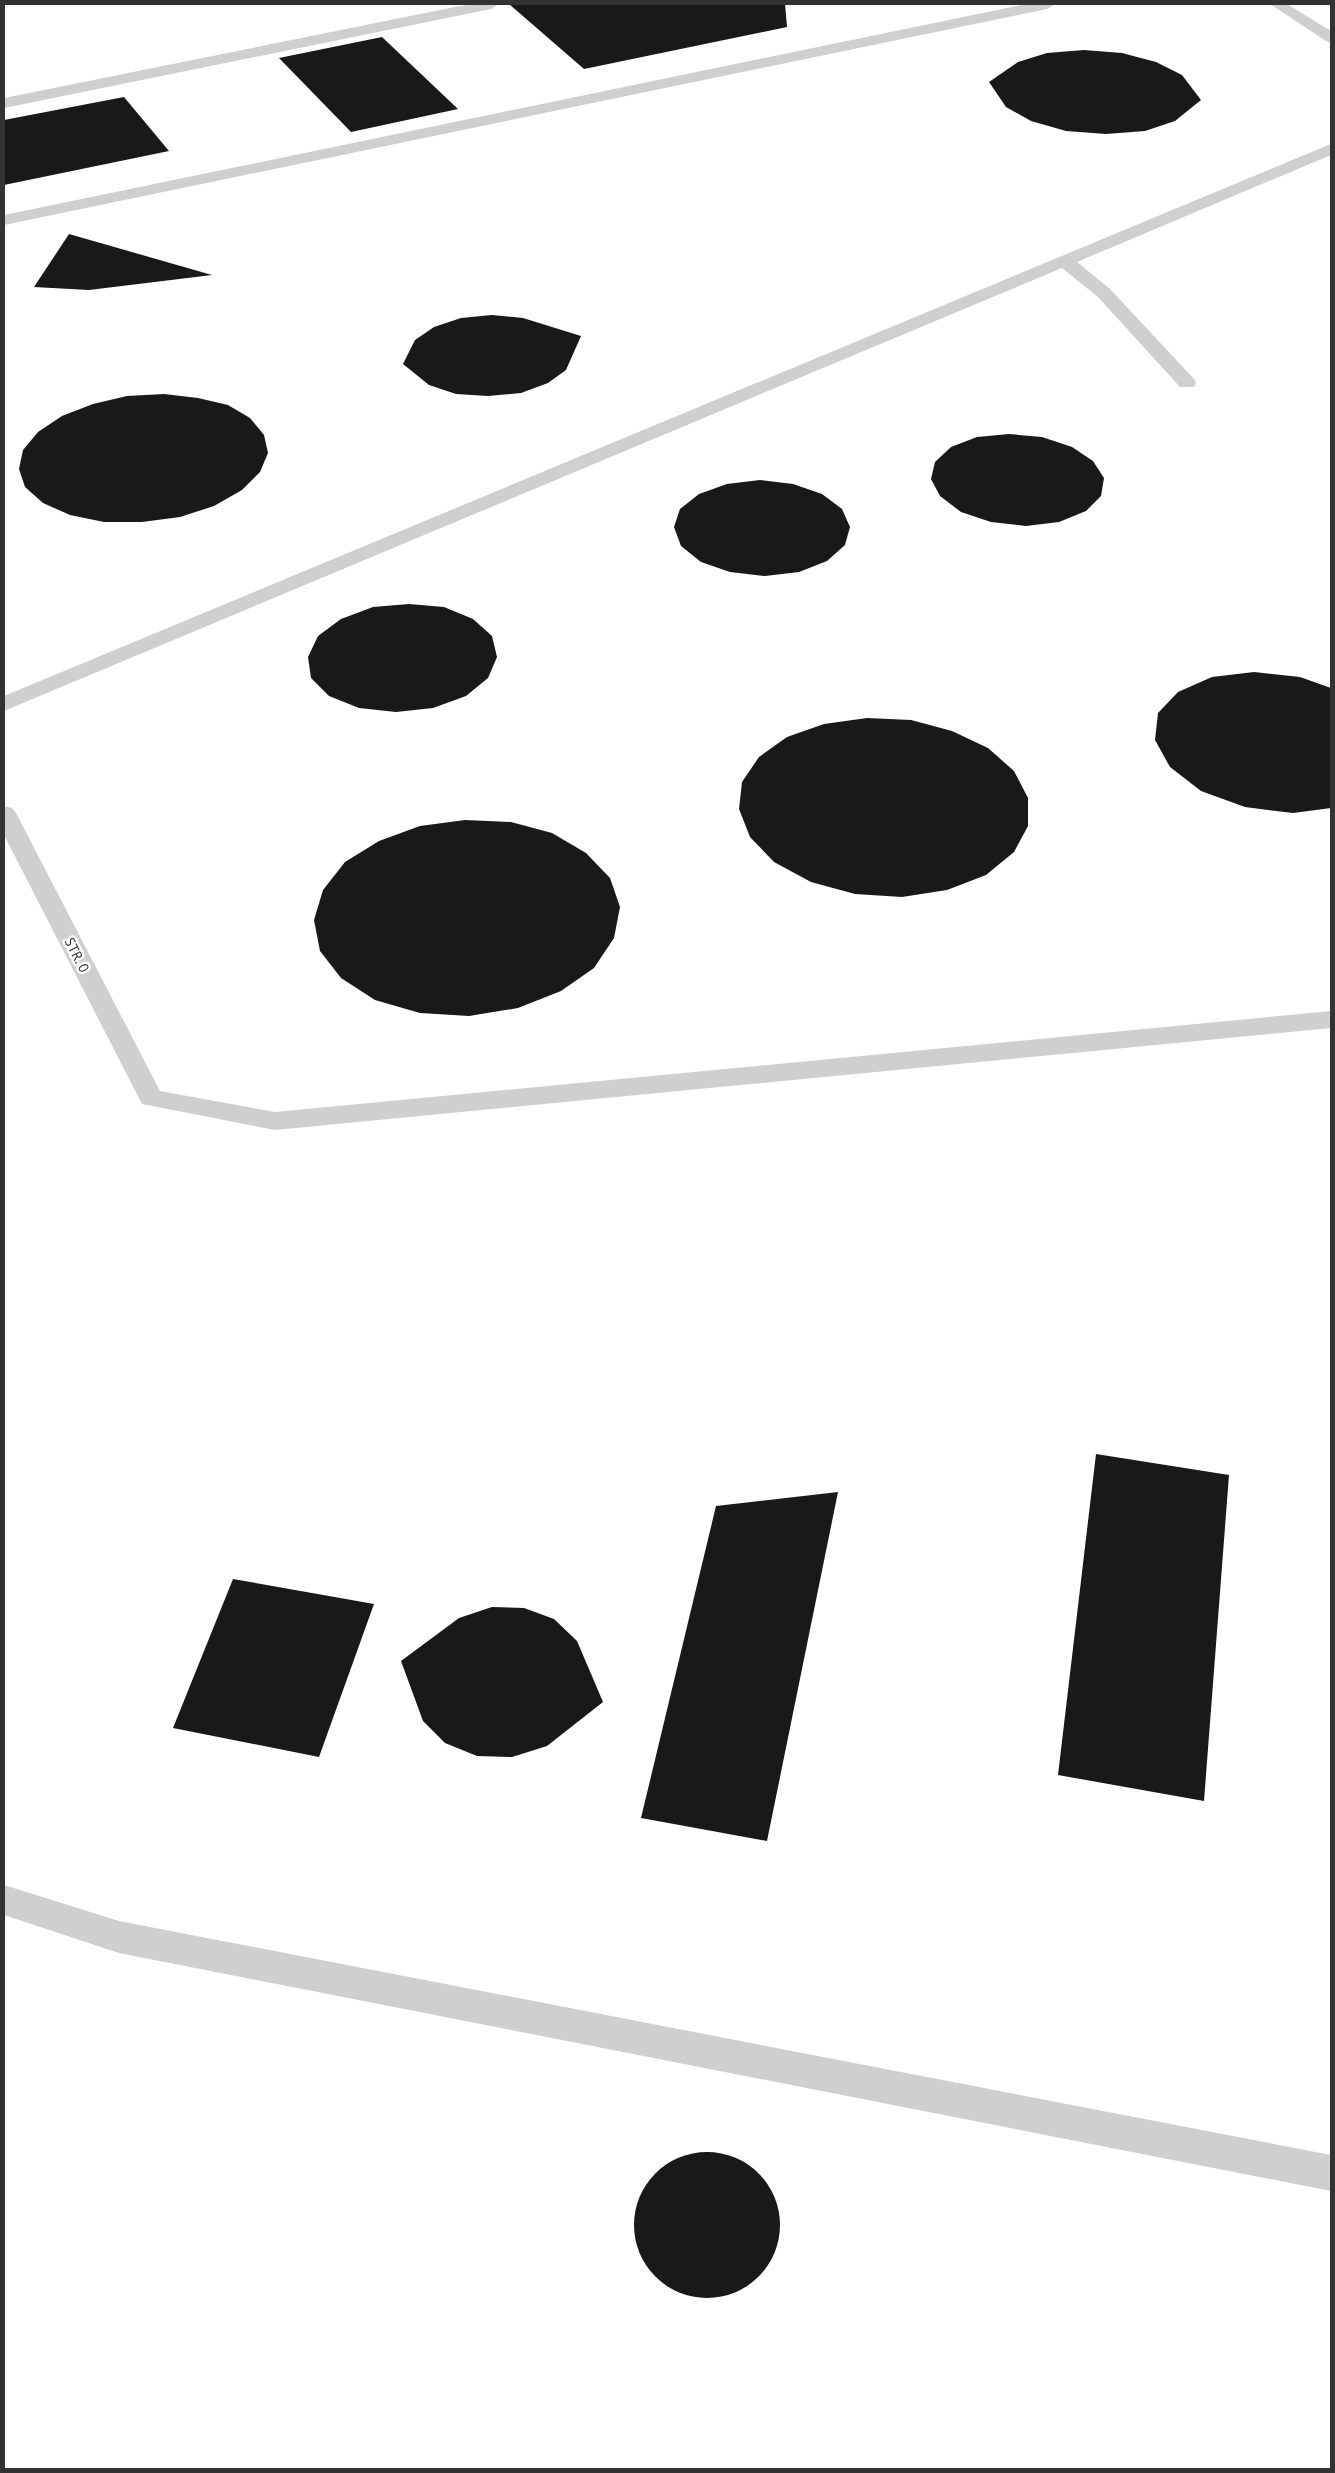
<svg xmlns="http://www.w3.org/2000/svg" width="1335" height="2473" font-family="'PT Sans',sans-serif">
  <rect width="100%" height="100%" fill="#fff"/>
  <g fill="#191919">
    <polygon points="509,4 785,4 787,27 584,69"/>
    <polygon points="382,37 458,109 351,132 279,58"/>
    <polygon points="1084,50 1122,53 1156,62 1182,75 1201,100 1175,121 1145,131 1106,134 1066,131 1031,121 1006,107 989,82 1018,62 1047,53"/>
    <polygon points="124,97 169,151 4,185 4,120"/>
    <polygon points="69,234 212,275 89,290 34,287"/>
    <polygon points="492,315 523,318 581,336 566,370 548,383 521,393 488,396 456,394 429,385 403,364 415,340 434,327 461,318"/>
    <polygon points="164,394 198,398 228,405 250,418 264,435 268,453 260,472 242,490 214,506 180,517 142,522 104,522 70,515 43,503 25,487 19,469 23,450 38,432 62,416 93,404 127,396"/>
    <polygon points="1009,434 1042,437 1072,447 1093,461 1104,478 1101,496 1086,511 1059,522 1026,526 991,522 961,512 940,496 931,479 935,462 951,447 977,437"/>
    <polygon points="760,480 793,484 822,494 842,509 850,527 845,545 827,561 799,572 765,576 730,572 701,562 681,546 674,527 680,509 699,494 727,484"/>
    <polygon points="409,604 444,607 473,619 492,636 497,657 488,678 466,696 433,708 396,712 359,708 329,696 311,678 308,657 318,636 341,619 373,607"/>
    <polygon points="1254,672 1300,677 1331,688 1331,808 1293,813 1245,807 1201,791 1170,767 1155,740 1158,713 1178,692 1212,677"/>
    <polygon points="867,718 911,720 952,731 988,748 1014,771 1028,798 1028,826 1014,852 986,875 947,890 902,897 855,894 811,882 774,862 750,837 739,809 742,782 759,757 787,737 824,724"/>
    <polygon points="465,820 511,822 552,833 586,853 610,878 620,907 614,938 594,968 561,991 518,1008 469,1016 420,1013 375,1000 341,978 320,951 314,920 323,890 345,862 379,841 420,826"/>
    <polygon points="1096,1454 1229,1475 1204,1801 1058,1775"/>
    <polygon points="838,1492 767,1841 641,1818 716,1506"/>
    <polygon points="233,1579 374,1604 319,1757 173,1728"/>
    <polygon points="492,1607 524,1608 554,1619 577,1641 603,1702 547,1746 512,1757 477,1756 445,1743 423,1721 401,1661 459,1618"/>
    <circle cx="707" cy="2225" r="73"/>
  </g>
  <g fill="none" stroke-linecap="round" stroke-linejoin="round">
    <g fill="#cfcfcf" fill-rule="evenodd">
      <polygon points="470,4 499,4 491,9 4,108 4,98"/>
      <polygon points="1026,4 1055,4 1047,9 4,225 4,215"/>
      <polygon points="1270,4 1287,4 1331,31 1331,43 1326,41"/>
      <polygon points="1331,144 1331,155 1077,262 1110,289 1194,379 1196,383 1194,387 1180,387 1098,297 1062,268 4,711 4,696"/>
      <polygon points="4,806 12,808 16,813 160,1091 275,1112 1331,1011 1331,1028 275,1130 142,1104 4,835"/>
      <polygon points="4,1885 119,1921 1331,2155 1331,2191 119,1953 4,1915"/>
    </g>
  </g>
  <g text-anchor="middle" stroke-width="5" stroke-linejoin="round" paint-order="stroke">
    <g font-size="14" fill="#323232" stroke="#fff">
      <text transform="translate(77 955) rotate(63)" y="5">STR. 0</text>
    </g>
  </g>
  <rect width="1335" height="2473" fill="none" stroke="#323232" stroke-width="10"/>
</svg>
